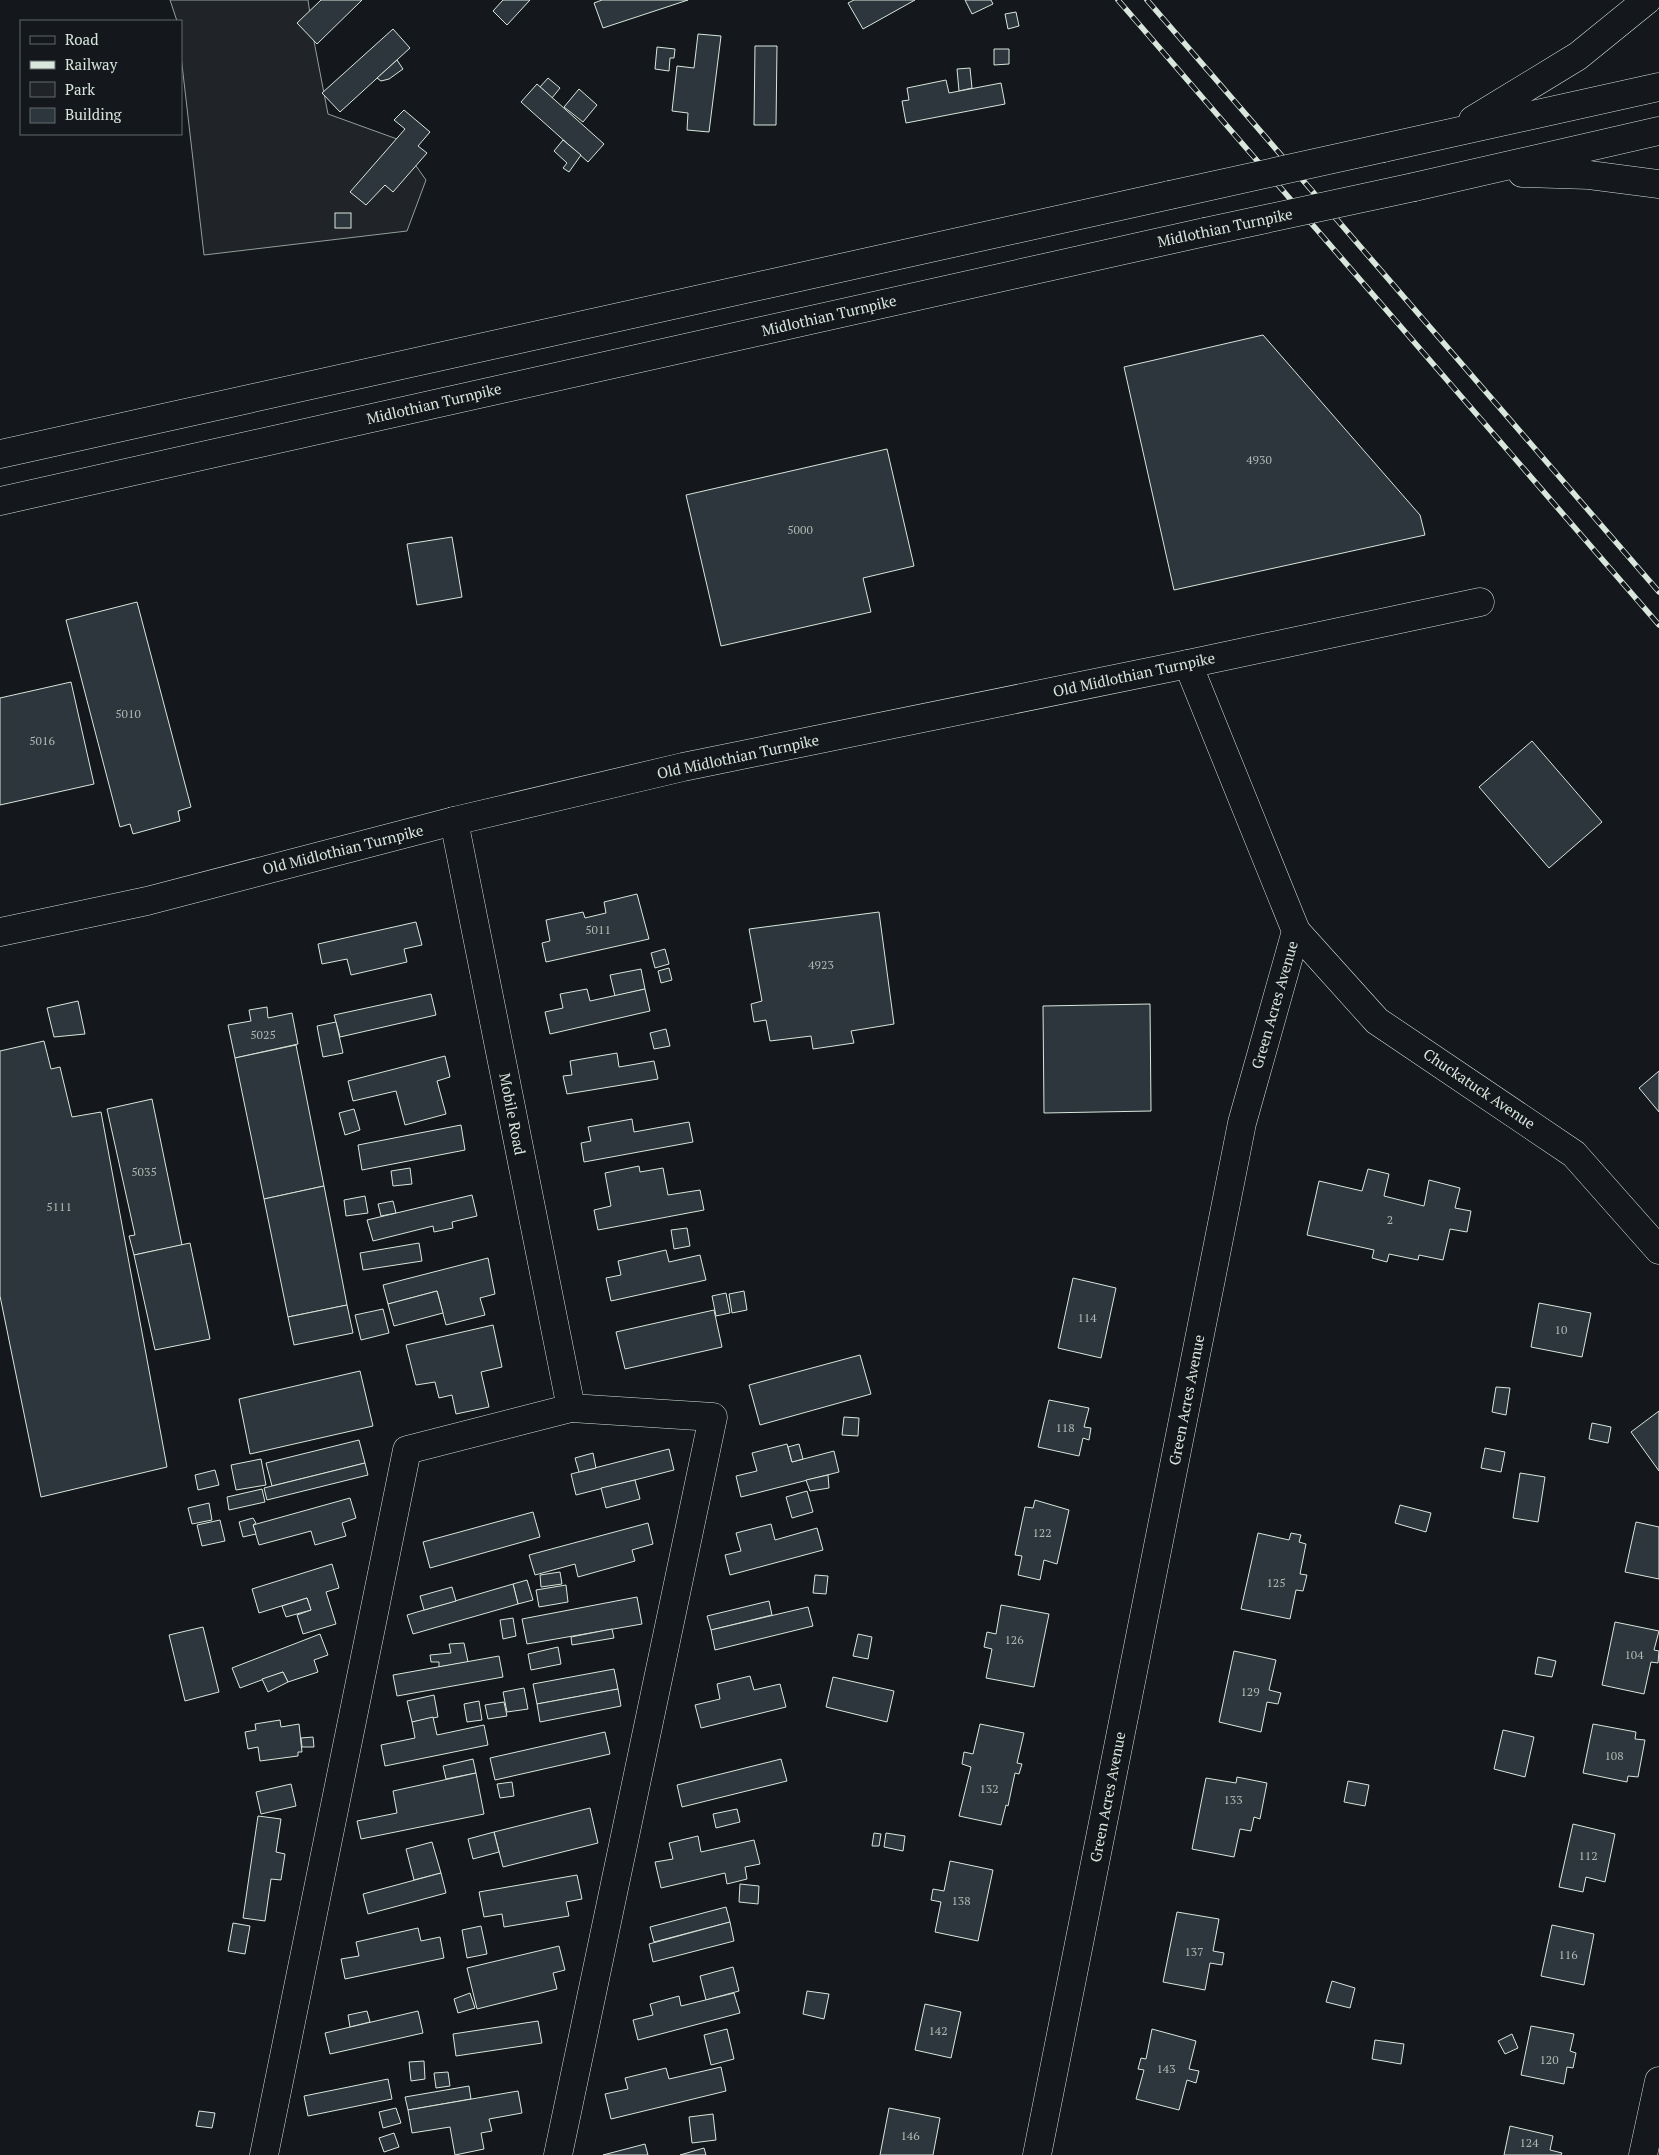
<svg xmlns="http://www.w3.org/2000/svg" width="1659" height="2155" font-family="'PT Serif',serif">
  <rect width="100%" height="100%" fill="#14181c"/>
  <polygon fill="#202428" stroke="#939e99" points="170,0 308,0 313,36 328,114 397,139 426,180 407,231 204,255 181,56 181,21 177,21"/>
  <g fill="#2c363c" stroke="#d8e6dc">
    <polygon points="321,0 362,0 317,44 297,23"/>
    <polygon points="503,0 530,0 507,25 493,11"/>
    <polygon points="602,0 688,0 603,28 594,3"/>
    <polygon points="854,0 915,0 863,29 848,3"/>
    <polygon points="965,0 991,0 993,4 972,14"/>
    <polygon points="1016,12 1019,26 1008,29 1005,14"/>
    <polygon points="393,29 410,48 340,112 322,93"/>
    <polygon points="698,34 721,36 709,132 687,130 688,113 672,111 677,66 694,68"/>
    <polygon points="755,46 777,46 776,125 754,125"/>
    <polygon points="657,47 675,49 674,58 670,58 669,71 655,69"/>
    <polygon points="994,49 1009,49 1009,64 994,65"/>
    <polygon points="397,60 403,69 389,79 381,81 377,78"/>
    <polygon points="970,68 972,88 959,91 957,69"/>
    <polygon points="548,78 560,88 552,98 540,87"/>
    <polygon points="946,80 949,93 1001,83 1005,104 906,123 902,101 909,100 907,88"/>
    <polygon points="537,84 604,144 588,162 521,102"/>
    <polygon points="579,89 597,105 583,122 564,107"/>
    <polygon points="404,110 430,132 418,146 427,153 393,192 385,185 366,205 350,192 405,129 394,120"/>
    <polygon points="563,140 581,155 569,172 563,168 567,163 554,151"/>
    <rect x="335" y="213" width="16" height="15"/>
    <polygon points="1263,335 1420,515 1425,535 1174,590 1124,367"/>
    <polygon points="887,449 914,566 863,578 871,612 721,646 686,495"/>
    <polygon points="452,537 462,597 417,605 407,544"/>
    <polygon points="137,602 191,807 178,811 180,821 133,834 130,824 120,827 66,620"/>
    <polygon points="71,682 94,784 0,805 0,698"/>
    <polygon points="1532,741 1602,822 1549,868 1479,787"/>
    <polygon points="637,894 649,939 546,962 542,943 550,941 546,920 583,912 585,918 606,913 604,902"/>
    <polygon points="879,912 894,1024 851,1031 854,1043 813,1049 811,1036 770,1041 766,1020 754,1022 751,1004 762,1001 749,929"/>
    <polygon points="416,922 422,945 404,949 407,962 351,975 347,959 322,964 318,944"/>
    <polygon points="665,949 669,964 655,968 651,953"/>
    <polygon points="669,968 672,980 661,983 658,971"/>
    <polygon points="641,969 645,989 615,996 610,975"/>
    <polygon points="587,989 590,1001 645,989 650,1011 550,1034 545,1012 563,1008 560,994"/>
    <polygon points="431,994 436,1015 340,1037 334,1015"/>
    <polygon points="78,1001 85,1034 54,1037 47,1008"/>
    <polygon points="1150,1004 1151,1111 1044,1113 1043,1006"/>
    <polygon points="267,1007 268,1018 292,1013 298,1044 235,1058 228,1025 251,1021 249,1010"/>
    <polygon points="336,1022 343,1053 323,1057 317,1026"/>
    <polygon points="666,1029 670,1046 654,1049 650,1033"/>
    <polygon points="44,1041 51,1069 60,1067 72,1117 101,1112 167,1467 41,1497 0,1296 0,1051"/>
    <polygon points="296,1045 324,1186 264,1199 235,1058"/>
    <polygon points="617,1053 619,1067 654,1061 658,1079 567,1094 563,1076 572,1075 570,1061"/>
    <polygon points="445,1056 450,1077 437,1081 446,1114 405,1125 396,1091 353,1101 348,1081"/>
    <polygon points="1659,1071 1659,1112 1639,1088"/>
    <polygon points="152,1099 182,1245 134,1255 129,1236 135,1235 107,1109"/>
    <polygon points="354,1109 360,1130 345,1135 339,1113"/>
    <polygon points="632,1119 634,1132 689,1122 693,1142 584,1162 581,1143 591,1141 588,1127"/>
    <polygon points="461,1125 465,1150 362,1170 358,1145"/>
    <polygon points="639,1166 640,1172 663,1168 668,1195 700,1190 704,1210 598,1230 594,1210 611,1206 605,1173"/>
    <polygon points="410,1168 412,1184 393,1186 391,1171"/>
    <polygon points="1368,1169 1389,1174 1384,1196 1424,1206 1429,1180 1460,1188 1455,1208 1471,1211 1467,1232 1450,1229 1443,1260 1419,1255 1418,1260 1389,1254 1387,1262 1372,1258 1374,1250 1307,1235 1319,1181 1362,1191"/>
    <polygon points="324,1186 347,1305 288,1317 264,1199"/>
    <polygon points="472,1195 477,1216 452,1222 453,1228 434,1232 433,1226 373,1241 367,1220"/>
    <polygon points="365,1196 368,1213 346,1216 344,1200"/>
    <polygon points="393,1201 396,1213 381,1216 378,1204"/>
    <polygon points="687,1228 690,1246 674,1249 671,1230"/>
    <polygon points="190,1243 210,1339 155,1350 134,1255"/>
    <polygon points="419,1243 422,1261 363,1270 360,1253"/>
    <polygon points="666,1250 669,1262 700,1255 706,1280 611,1301 606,1278 621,1275 618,1261"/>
    <polygon points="488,1258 495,1294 480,1298 485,1315 446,1325 437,1291 388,1304 383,1285"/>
    <polygon points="1073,1278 1116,1288 1101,1358 1058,1348"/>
    <polygon points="437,1291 443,1313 394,1326 388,1304"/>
    <polygon points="744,1291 747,1310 732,1313 729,1294"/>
    <polygon points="726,1293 730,1313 716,1316 712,1296"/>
    <polygon points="1539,1303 1591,1313 1582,1357 1531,1347"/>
    <polygon points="347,1305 353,1333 294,1345 288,1317"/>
    <polygon points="383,1309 389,1333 361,1340 355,1315"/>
    <polygon points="714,1310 722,1347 625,1369 616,1332"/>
    <polygon points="493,1325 502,1367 481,1372 489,1407 456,1414 452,1395 439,1398 435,1382 416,1385 406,1345"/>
    <polygon points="860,1355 871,1394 760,1425 749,1385"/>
    <polygon points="360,1371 373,1426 250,1454 239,1399"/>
    <polygon points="1496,1387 1510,1388 1506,1415 1492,1412"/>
    <polygon points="1049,1400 1089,1408 1084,1427 1091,1428 1089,1440 1083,1438 1079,1456 1038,1447"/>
    <polygon points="1659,1411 1659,1471 1631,1432"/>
    <polygon points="844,1417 859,1418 858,1436 842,1435"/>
    <polygon points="1592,1423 1611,1427 1608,1443 1589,1439"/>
    <polygon points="359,1440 365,1463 272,1486 266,1463"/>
    <polygon points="787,1444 792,1462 834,1451 839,1472 741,1497 736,1476 757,1471 752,1453"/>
    <polygon points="799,1444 803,1459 792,1462 788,1447"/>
    <polygon points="1485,1448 1505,1452 1501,1472 1481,1468"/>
    <polygon points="669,1449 674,1470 576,1495 571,1474"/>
    <polygon points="593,1453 596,1468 579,1472 575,1458"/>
    <polygon points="261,1459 266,1485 236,1490 231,1465"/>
    <polygon points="365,1463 368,1475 267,1500 264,1488"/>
    <polygon points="215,1470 219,1485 198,1490 195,1475"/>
    <polygon points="1520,1473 1545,1477 1538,1522 1513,1518"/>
    <polygon points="828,1475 829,1488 810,1491 806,1480"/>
    <polygon points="635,1480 640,1499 606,1508 601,1488"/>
    <polygon points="262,1489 265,1502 229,1510 227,1497"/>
    <polygon points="807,1491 813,1512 792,1518 786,1497"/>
    <polygon points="350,1498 356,1518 342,1523 346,1536 315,1545 311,1531 259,1545 253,1525"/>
    <polygon points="1035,1500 1069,1510 1057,1564 1044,1560 1040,1580 1018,1575 1022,1556 1015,1555 1025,1507 1033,1508"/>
    <polygon points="209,1503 212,1520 192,1524 188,1508"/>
    <polygon points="1400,1505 1431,1513 1426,1532 1395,1523"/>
    <polygon points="533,1512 540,1537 430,1568 423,1542"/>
    <polygon points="253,1518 256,1523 253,1525 256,1534 243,1537 239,1522"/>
    <polygon points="220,1520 225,1541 202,1546 197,1525"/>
    <polygon points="1636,1522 1659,1527 1659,1579 1625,1572"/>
    <polygon points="648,1523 653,1544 632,1550 635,1561 578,1577 575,1564 535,1575 529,1555"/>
    <polygon points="771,1524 775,1540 817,1528 823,1550 730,1575 725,1555 741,1551 736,1533"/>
    <polygon points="1258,1533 1289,1540 1291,1533 1301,1535 1299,1542 1306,1544 1300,1574 1307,1575 1303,1591 1296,1590 1290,1619 1241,1609"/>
    <polygon points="332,1564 339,1588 326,1592 336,1624 303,1634 297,1615 311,1610 307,1598 259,1613 252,1589"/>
    <polygon points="560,1572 562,1584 541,1587 540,1575"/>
    <polygon points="815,1575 828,1576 826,1594 813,1593"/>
    <polygon points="527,1580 533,1600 518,1604 513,1584"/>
    <polygon points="513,1584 518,1604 413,1634 407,1615"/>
    <polygon points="566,1585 568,1602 539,1607 536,1590"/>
    <polygon points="452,1587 456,1601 424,1610 420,1596"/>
    <polygon points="637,1597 642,1624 527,1644 522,1619"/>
    <polygon points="307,1598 311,1610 286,1617 282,1606"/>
    <polygon points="769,1601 772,1615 711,1630 707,1616"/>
    <polygon points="1001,1605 1049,1614 1034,1687 986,1678 992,1649 984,1647 987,1632 996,1634"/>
    <polygon points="808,1607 813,1626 715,1650 711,1630"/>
    <polygon points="513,1618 516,1636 503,1639 500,1620"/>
    <polygon points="1615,1622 1659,1631 1654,1650 1659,1651 1658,1663 1651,1662 1644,1694 1602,1685"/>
    <polygon points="203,1627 219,1692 185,1701 169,1635"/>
    <polygon points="612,1629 614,1638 572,1645 571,1637"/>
    <polygon points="320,1634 328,1655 314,1660 318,1672 288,1682 283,1672 240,1688 232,1668"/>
    <polygon points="858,1634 872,1637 868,1659 853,1656"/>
    <polygon points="464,1643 468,1662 439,1667 439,1662 431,1662 430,1655 451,1653 449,1644"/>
    <polygon points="558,1647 561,1664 531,1670 528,1654"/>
    <polygon points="1234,1651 1276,1660 1269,1690 1281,1693 1278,1704 1267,1702 1261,1732 1219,1722"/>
    <polygon points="499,1656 503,1677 397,1696 393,1675"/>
    <polygon points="1538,1657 1556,1661 1552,1677 1535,1674"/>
    <polygon points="614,1669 618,1689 537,1704 533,1684"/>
    <polygon points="283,1672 288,1682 268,1692 262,1679"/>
    <polygon points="750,1676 754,1690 780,1684 786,1707 701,1728 695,1705 720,1699 717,1684"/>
    <polygon points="833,1677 894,1691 887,1722 826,1707"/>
    <polygon points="524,1688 528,1709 507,1712 503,1692"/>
    <polygon points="618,1689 621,1706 540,1722 537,1704"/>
    <polygon points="434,1695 438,1717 412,1722 407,1701"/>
    <polygon points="479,1701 482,1720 467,1722 464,1704"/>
    <polygon points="504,1702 507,1716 488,1719 485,1705"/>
    <polygon points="433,1717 437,1735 484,1725 488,1745 385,1766 381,1745 415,1738 412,1722"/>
    <polygon points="280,1720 281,1727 299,1724 302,1752 298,1752 298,1756 260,1761 258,1747 248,1749 245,1732 256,1730 255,1724"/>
    <polygon points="980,1724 1024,1733 1017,1763 1022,1764 1019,1774 1015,1773 1008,1806 1006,1805 1001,1825 959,1816 971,1767 962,1764 964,1752 973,1754"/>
    <polygon points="1593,1724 1636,1732 1635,1739 1645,1740 1638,1777 1628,1776 1627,1782 1583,1773"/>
    <polygon points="1503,1730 1534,1737 1525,1777 1494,1769"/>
    <polygon points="605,1732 610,1754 495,1780 490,1758"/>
    <polygon points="313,1737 314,1747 302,1747 301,1738"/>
    <polygon points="473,1759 476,1773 446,1779 443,1766"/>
    <polygon points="781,1759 787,1781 682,1807 677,1785"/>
    <polygon points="476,1773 484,1814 361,1839 357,1821 397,1813 393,1791"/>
    <polygon points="1237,1777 1267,1783 1260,1819 1254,1817 1251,1831 1240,1829 1234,1857 1192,1849 1206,1778 1236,1783"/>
    <polygon points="1348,1781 1369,1785 1365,1806 1344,1802"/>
    <polygon points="512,1782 514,1796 500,1798 497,1784"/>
    <polygon points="291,1784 296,1806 261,1814 256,1792"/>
    <polygon points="590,1808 598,1843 503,1867 494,1832"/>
    <polygon points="737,1809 740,1822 716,1828 713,1814"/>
    <polygon points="258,1816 281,1819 276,1852 285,1854 281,1880 271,1879 265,1921 243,1918"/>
    <polygon points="1573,1824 1615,1834 1605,1882 1586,1877 1583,1892 1559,1887"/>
    <polygon points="494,1832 499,1852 473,1859 468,1839"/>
    <polygon points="874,1833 881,1834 879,1846 872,1846"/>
    <polygon points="886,1833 905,1836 903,1851 884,1847"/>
    <polygon points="698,1836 701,1852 754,1840 760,1864 745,1867 747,1879 727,1884 725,1873 661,1888 655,1862 673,1859 669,1843"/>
    <polygon points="432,1842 441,1873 414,1880 406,1849"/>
    <polygon points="950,1861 993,1870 978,1941 935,1932 941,1902 931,1900 933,1889 944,1891"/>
    <polygon points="441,1873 446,1893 368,1914 363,1894"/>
    <polygon points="577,1875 582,1899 566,1902 569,1916 504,1927 502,1914 484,1917 479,1892"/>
    <polygon points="740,1884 759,1886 758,1904 739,1902"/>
    <polygon points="726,1907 730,1922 654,1942 650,1927"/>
    <polygon points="1177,1912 1219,1919 1213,1951 1224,1953 1222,1965 1210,1963 1205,1990 1163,1982"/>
    <polygon points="730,1922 734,1941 653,1962 649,1944"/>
    <polygon points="233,1923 250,1926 245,1954 228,1951"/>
    <polygon points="1552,1925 1594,1934 1584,1985 1541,1976"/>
    <polygon points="481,1926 487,1954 467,1958 462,1930"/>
    <polygon points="418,1928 421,1941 440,1937 444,1958 345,1979 341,1959 359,1956 356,1942"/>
    <polygon points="559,1946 565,1970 553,1973 557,1989 477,2009 467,1968"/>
    <polygon points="733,1967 739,1991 706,2000 700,1976"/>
    <polygon points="1332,1981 1355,1988 1350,2008 1326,2002"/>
    <polygon points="807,1991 829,1994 824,2019 803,2014"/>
    <polygon points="470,1993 475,2008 458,2013 454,1999"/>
    <polygon points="734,1993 740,2013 638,2040 633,2020 653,2015 650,2004 679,1996 681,2006"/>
    <polygon points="925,2004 961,2012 951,2058 915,2050"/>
    <polygon points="367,2011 370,2022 350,2027 348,2015"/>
    <polygon points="418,2011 423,2033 330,2054 325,2033"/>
    <polygon points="538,2021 542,2043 456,2056 453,2034"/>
    <polygon points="1531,2026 1574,2034 1570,2051 1576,2053 1573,2068 1567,2067 1564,2084 1521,2075"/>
    <polygon points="727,2029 734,2059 711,2065 704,2035"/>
    <polygon points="1152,2029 1196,2041 1189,2069 1199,2071 1196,2083 1187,2080 1179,2110 1136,2099 1144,2070 1138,2069 1141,2058 1146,2059"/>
    <polygon points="1512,2034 1518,2048 1505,2054 1498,2041"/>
    <polygon points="1375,2040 1404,2044 1401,2064 1372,2059"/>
    <polygon points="424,2061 425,2079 411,2081 409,2062"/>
    <polygon points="721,2067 726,2091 611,2119 605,2094 628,2089 625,2078 666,2068 669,2079"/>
    <polygon points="448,2072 450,2086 436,2088 434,2073"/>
    <polygon points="388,2079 392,2099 308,2116 304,2096"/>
    <polygon points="469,2086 471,2099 408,2110 405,2097"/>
    <polygon points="518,2091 522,2113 489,2119 492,2131 481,2133 484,2149 455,2155 450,2127 412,2133 408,2110"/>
    <polygon points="396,2108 401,2123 383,2128 379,2112"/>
    <polygon points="889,2108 940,2118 933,2155 880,2155"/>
    <polygon points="199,2111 215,2113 212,2128 196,2126"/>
    <polygon points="713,2114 716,2140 692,2143 689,2117"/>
    <polygon points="1510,2126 1553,2136 1550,2150 1562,2153 1561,2155 1504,2155"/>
    <polygon points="394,2133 399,2147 384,2152 379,2138"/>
    <polygon points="645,2144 648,2155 603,2155"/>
    <polygon points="704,2148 706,2155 680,2155"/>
  </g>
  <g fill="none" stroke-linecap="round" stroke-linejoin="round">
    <defs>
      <g id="street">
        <polyline points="454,821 571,1408"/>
        <polyline points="1296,931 1377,1021 1574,1154 1659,1250"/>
        <polyline points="0,932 147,901 454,821 683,767 1188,664 1480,602"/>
        <polyline points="264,2155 407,1450 571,1408 713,1417 558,2155"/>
        <polyline points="1037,2155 1242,1123 1296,931 1188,664"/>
        <polyline points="1643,2155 1659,2081"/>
      </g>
      <g id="primary">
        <polyline points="1473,120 1578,56 1647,0"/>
        <polyline points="1383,148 1659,87"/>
        <polyline points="1522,173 1589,175 1659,184"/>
        <polyline points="1414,187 1659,131"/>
        <polyline points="0,454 1170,195"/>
        <polyline points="0,501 1205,232"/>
      </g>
    </defs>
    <use href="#street" stroke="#d8e6dc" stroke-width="29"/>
    <use href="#primary" stroke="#d8e6dc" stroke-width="29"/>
    <use href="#street" stroke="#14181c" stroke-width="28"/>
    <use href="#primary" stroke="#14181c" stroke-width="28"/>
    <defs>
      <g id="rail">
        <polyline points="1118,0 1659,625"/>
        <polyline points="1147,0 1659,592"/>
      </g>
    </defs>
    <use href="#rail" stroke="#d8e6dc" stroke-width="5.5"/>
    <use href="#rail" stroke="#14181c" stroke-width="4" stroke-dasharray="11" stroke-linecap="butt"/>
    <defs>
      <g id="primary-bridge">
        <polyline points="1170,195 1383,148"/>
        <polyline points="1205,232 1414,187"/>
      </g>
    </defs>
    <use href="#primary-bridge" stroke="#d8e6dc" stroke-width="29" stroke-linecap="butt"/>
    <use href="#primary-bridge" stroke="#14181c" stroke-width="28"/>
  </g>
  <g text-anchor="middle" stroke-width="4" stroke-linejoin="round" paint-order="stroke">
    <g font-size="12" fill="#adbab4">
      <text x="1259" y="464">4930</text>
      <text x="800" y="534">5000</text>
      <text x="128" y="718">5010</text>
      <text x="42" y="745">5016</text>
      <text x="598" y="934">5011</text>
      <text x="821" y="969">4923</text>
      <text x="263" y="1039">5025</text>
      <text x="144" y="1176">5035</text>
      <text x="59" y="1211">5111</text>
      <text x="1390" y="1224">2</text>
      <text x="1087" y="1322">114</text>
      <text x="1561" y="1334">10</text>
      <text x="1065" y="1432">118</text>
      <text x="1042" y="1537">122</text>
      <text x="1276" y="1587">125</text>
      <text x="1014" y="1644">126</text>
      <text x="1634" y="1659">104</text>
      <text x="1250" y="1696">129</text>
      <text x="1614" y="1760">108</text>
      <text x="989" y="1793">132</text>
      <text x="1233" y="1804">133</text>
      <text x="1588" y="1860">112</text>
      <text x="961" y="1905">138</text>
      <text x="1194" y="1956">137</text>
      <text x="1568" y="1959">116</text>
      <text x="938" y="2035">142</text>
      <text x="1549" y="2064">120</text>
      <text x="1166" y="2073">143</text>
      <text x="910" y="2140">146</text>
      <text x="1529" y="2147">124</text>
    </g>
    <g font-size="15" fill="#d8e6dc" stroke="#14181c">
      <text transform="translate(1225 228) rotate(-12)" y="5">Midlothian Turnpike</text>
      <text transform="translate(829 316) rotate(-13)" y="5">Midlothian Turnpike</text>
      <text transform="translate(434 404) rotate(-13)" y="5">Midlothian Turnpike</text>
      <text transform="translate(1134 675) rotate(-12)" y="5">Old Midlothian Turnpike</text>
      <text transform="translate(738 757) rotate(-12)" y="5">Old Midlothian Turnpike</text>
      <text transform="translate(343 850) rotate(-14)" y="5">Old Midlothian Turnpike</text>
      <text transform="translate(1275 1005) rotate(-74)" y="5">Green Acres Avenue</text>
      <text transform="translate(1479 1089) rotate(34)" y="5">Chuckatuck Avenue</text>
      <text transform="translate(512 1114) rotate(79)" y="5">Mobile Road</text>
      <text transform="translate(1187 1400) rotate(-79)" y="5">Green Acres Avenue</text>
      <text transform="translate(1108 1797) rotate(-79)" y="5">Green Acres Avenue</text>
    </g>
  </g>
  <rect x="20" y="20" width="162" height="115" fill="#14181c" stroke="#626a69"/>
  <rect x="30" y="36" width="25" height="8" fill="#14181c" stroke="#626a69"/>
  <text x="65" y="45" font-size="15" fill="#d8e6dc">Road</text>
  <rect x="30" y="61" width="25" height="8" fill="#d8e6dc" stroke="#626a69"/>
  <text x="65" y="70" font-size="15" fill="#d8e6dc">Railway</text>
  <rect x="30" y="82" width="25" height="15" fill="#202428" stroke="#626a69"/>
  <text x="65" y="95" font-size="15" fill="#d8e6dc">Park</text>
  <rect x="30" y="108" width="25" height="15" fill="#2c363c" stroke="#626a69"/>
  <text x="65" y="120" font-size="15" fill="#d8e6dc">Building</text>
</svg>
